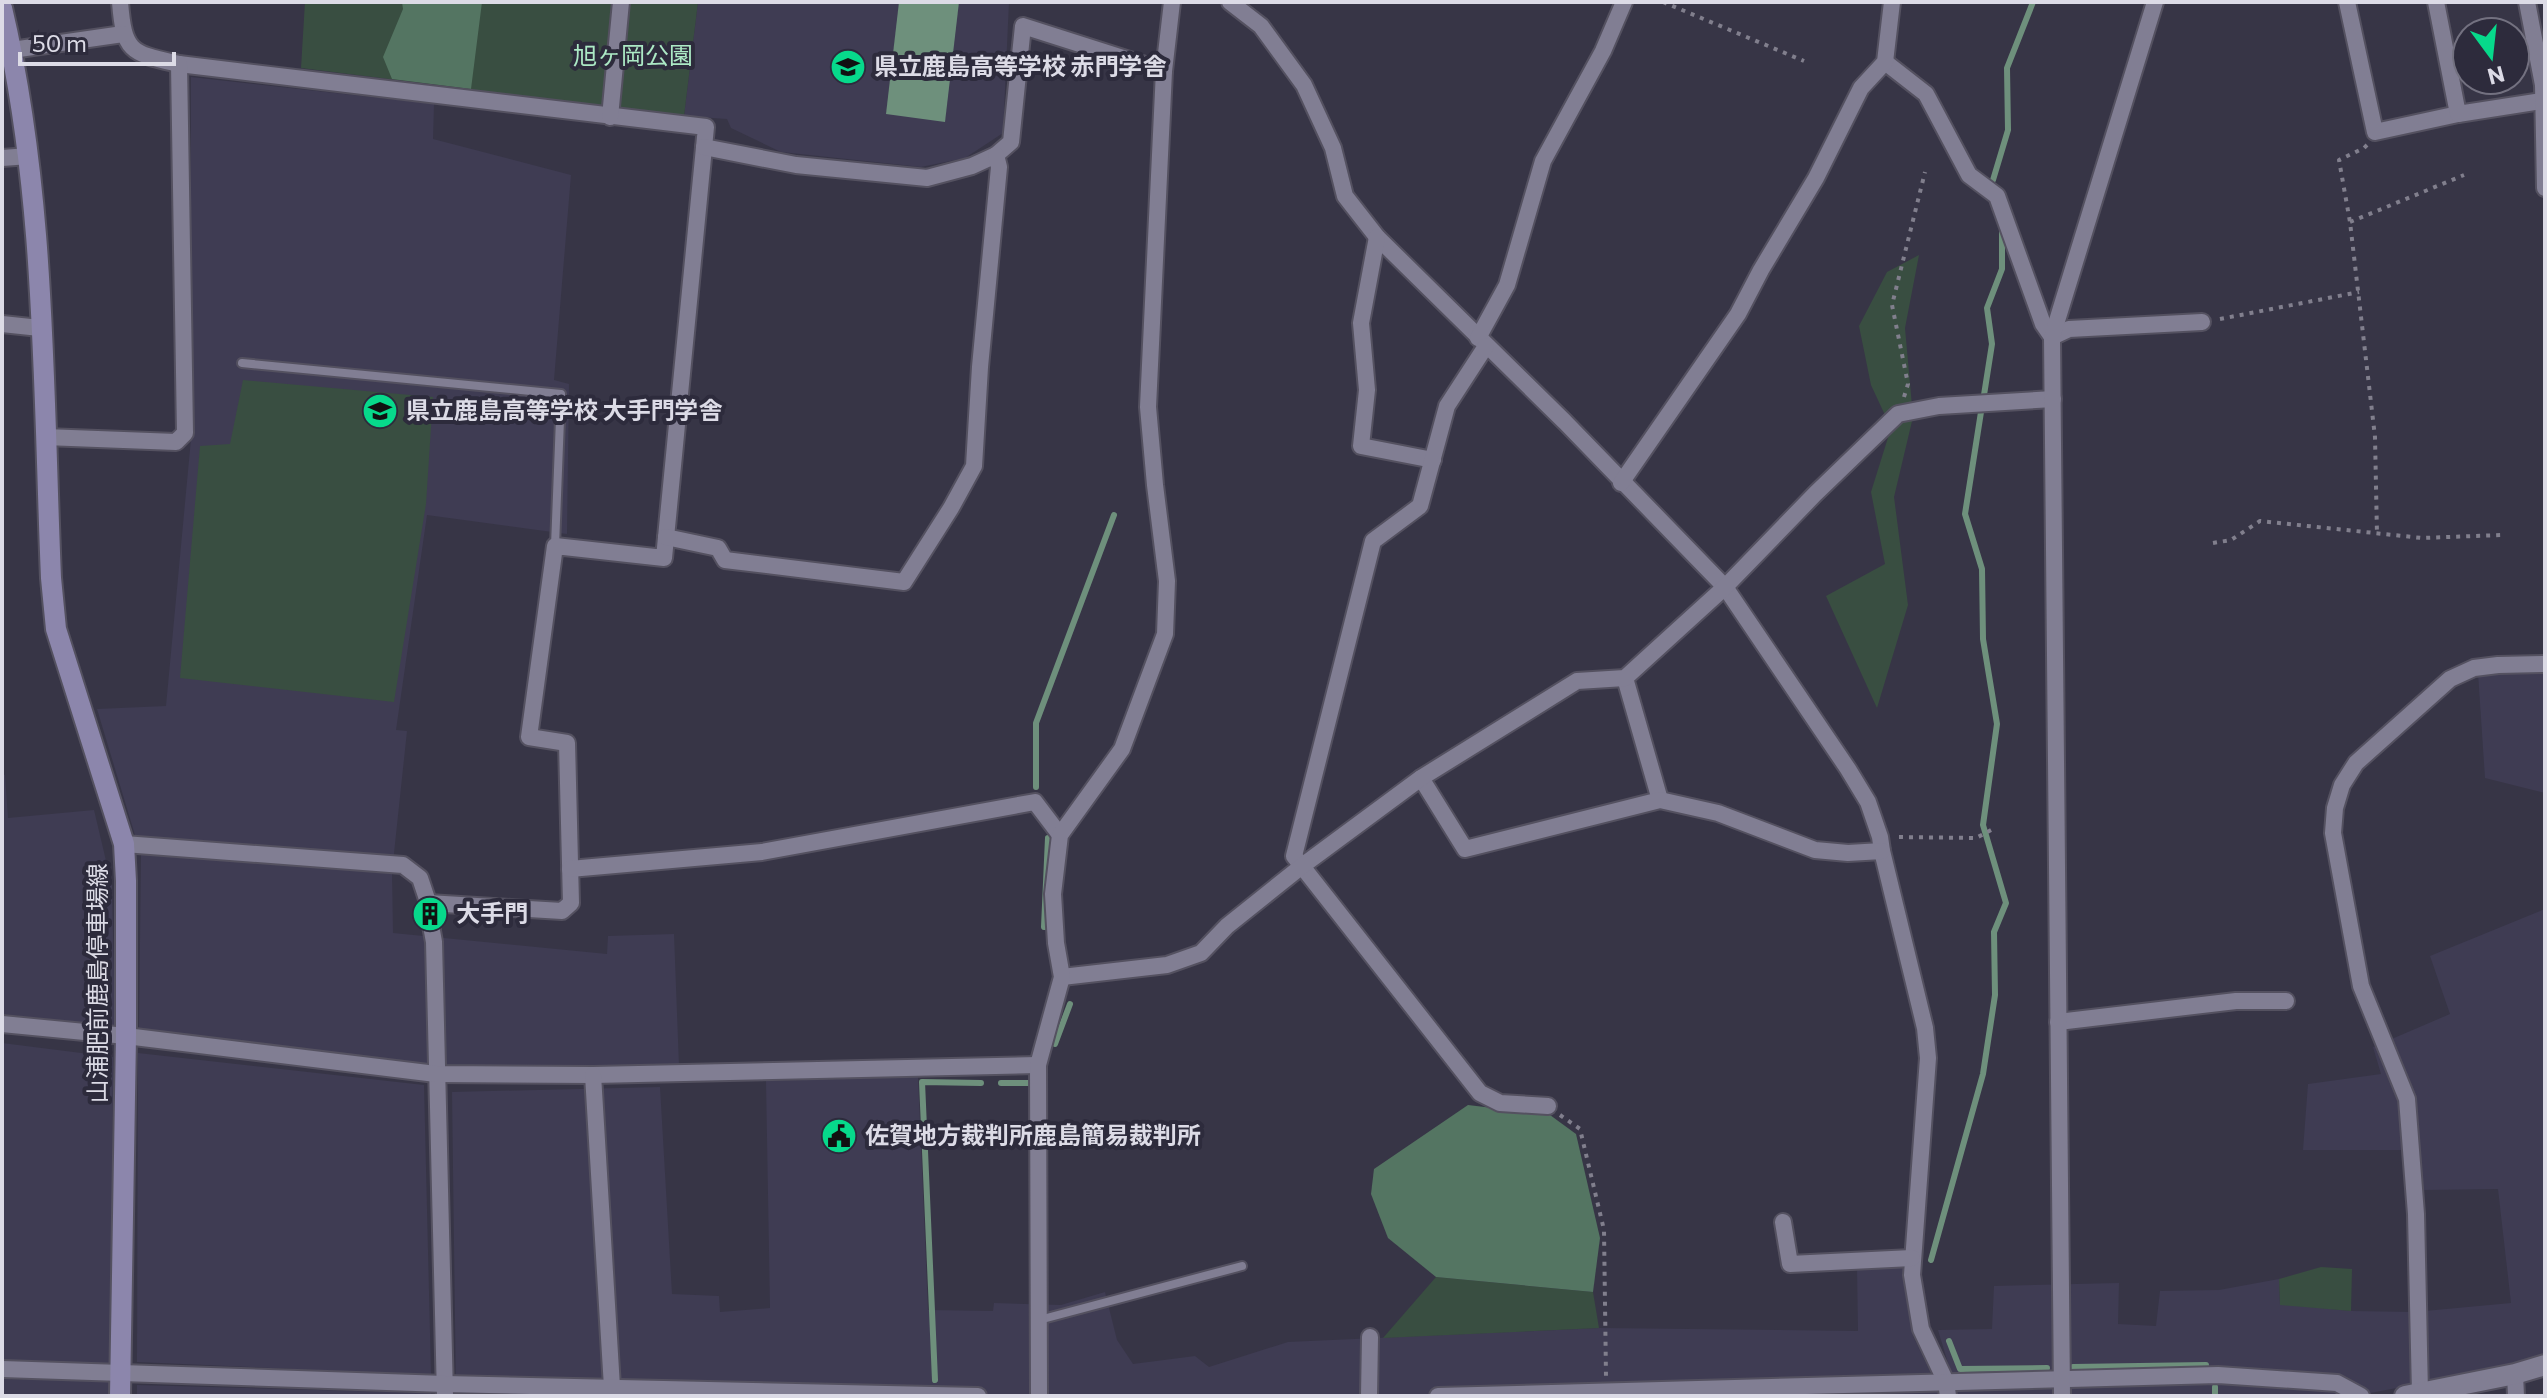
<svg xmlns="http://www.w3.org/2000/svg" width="2547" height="1398" font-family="Commissioner,'Noto Sans JP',sans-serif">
  <rect width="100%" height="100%" fill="#373546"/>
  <g fill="#3f3c53">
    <polygon points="698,2 1009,2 1003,133 965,158 921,167 781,152 731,128 727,119 684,116"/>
    <polygon points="191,77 434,104 433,139 571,175 554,380 569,384 567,534 427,515 396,730 407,731 392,872 393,933 607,954 608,936 674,934 679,1066 446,1068 139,1030 141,855 97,709 166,706 191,439"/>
    <polygon points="2478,673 2545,673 2545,793 2485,778"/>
    <polygon points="2,774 5,775 8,818 94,810 112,886 115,1026 2,1014"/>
    <polygon points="2545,909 2545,1354 2516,1365 2355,1396 1955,1396 1954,1383 1938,1330 1992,1329 1994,1286 2119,1283 2118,1324 2156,1326 2160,1291 2219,1290 2279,1279 2280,1304 2351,1311 2414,1312 2511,1303 2498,1189 2423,1190 2417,1150 2303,1150 2308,1084 2381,1074 2373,1047 2450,1014 2430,956"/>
    <polygon points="2,1043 113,1057 111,1364 2,1361"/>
    <polygon points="138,1053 424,1085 431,1375 137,1362"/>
    <polygon points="918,1077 928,1310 993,1311 994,1303 1061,1305 1105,1292 1117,1340 1133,1364 1195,1356 1209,1367 1288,1342 1599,1328 1858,1331 1857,1267 1903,1264 1913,1336 1939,1390 1940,1396 456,1396 452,1092 660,1087 672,1294 719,1296 720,1312 770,1308 766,1081"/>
    <polygon points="2,1379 110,1381 110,1396 2,1396"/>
    <polygon points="137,1385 431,1393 431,1396 137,1396"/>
  </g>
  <g fill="#394e41">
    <polygon points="305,2 698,2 684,116 301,68"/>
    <polygon points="1919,255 1905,328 1913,417 1894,497 1908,605 1877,708 1826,596 1885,564 1871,492 1891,428 1871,385 1859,326 1887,272"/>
    <polygon points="243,380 433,397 426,504 394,702 180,678 200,446 230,444"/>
    <polygon points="2321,1267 2352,1269 2351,1311 2280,1305 2279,1279"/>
    <polygon points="1436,1277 1593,1292 1599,1328 1383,1338"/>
  </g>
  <g fill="#547562">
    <polygon points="402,2 482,2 471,89 392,79 383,57 403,9"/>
    <polygon points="1468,1105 1550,1115 1576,1134 1600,1238 1593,1292 1436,1277 1388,1238 1371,1194 1374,1169"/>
  </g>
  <polygon fill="#6e907c" points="899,2 959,2 945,122 886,114"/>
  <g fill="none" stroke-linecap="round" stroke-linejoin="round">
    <g stroke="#6e907c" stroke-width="6">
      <polyline points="1993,180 2008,130 2007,68 2033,2"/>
      <polyline points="1984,395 1992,344 1987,308 2002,269 2002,228"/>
      <polyline points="1036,787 1036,723 1114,515"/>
      <polyline points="1044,927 1048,838"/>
      <polyline points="1055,1044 1070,1004"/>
      <polyline points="1001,1083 1029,1083"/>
      <polyline points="1931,1260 1983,1074 1995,995 1994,932 2006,903 1983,825 1997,724 1983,639 1982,569 1965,514 1981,412"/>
      <polyline points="1949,1341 1960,1369 2047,1368"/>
      <polyline points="2073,1367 2206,1365"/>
      <polyline points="935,1380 922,1082 981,1083"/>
      <polyline points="2215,1387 2215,1396"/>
    </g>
    <defs>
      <g id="service">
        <polyline points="242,363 561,394 555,546"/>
        <polyline points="1039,1320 1242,1266"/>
      </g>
      <g id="minor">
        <path d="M120 2C124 53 131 53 179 64L706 127 664 558 555 546 529 737 567 743 571 903 562 911 428 903"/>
        <polyline points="1230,2 1261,26 1304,85 1333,148 1345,196 1377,237 1565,422 1725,587 1848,769 1868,802 1880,837 1882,851 1925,1028 1928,1058 1912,1275 1921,1329 1946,1382 1948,1396"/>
        <polyline points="2347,2 2375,132 2458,114"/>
        <polyline points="2436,2 2458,114 2542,101"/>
        <polyline points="2527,2 2543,85 2545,188"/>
        <polyline points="12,50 123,34"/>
        <polyline points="1885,62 1926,94 1969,175 1997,196 2043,324 2052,337"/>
        <polyline points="610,117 621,2"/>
        <polyline points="704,147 796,165 927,178 972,166 996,155 1011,142 1023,26 1164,71"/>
        <polyline points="2,158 29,156"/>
        <polyline points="1377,237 1361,323 1367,390 1361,446 1433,460"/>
        <polyline points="2,324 40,328"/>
        <polyline points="2052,337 2069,329 2202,322"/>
        <polyline points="1478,338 1507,285 1543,161 1603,51 1624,2"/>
        <polyline points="1486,346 1447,406 1420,506 1373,541 1294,856 1480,1093 1500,1103 1548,1106"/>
        <polyline points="45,437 176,442 185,433 179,64"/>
        <polyline points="1621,483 1738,314 1761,270 1816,178 1861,88 1885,62 1892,2"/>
        <polyline points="666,537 718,548 725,560 904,582 951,508 974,466 980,367 999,167 996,155"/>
        <polyline points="1625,678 1660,800"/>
        <polyline points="1421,778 1465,849 1660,800 1718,813 1815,850 1848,853 1882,851"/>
        <polyline points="124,844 403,865 420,878 430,908"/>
        <polyline points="570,869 762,852 1035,802 1060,835"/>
        <polyline points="430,920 434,942 445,1396"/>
        <polyline points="1062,977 1167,965 1201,953 1227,926 1302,866 1421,778 1577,681 1625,678 1725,587 1815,494 1898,414 1939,406 2053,399"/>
        <polyline points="2058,1022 2236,1001 2286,1001"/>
        <polyline points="2,1024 126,1036 436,1074 593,1075 1038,1065"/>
        <polyline points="593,1075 612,1387"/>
        <polyline points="1783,1222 1790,1264 1912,1258"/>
        <polyline points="2,1369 445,1384 978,1396"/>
        <polyline points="2515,1374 2516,1396"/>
        <polyline points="2420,1393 2416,1214 2407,1099 2361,986 2333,833 2335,808 2342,785 2356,763 2450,679 2474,668 2498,665 2545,664"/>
        <polyline points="1039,1396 1038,1065 1062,977 1056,943 1053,894 1060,835 1122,749 1165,634 1167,581 1155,485 1148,407 1164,71 1172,2"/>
        <polyline points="1369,1396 1370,1337"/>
        <polyline points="1438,1396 2218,1375 2337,1383 2361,1396"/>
        <polyline points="2062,1396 2052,337 2155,2"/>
      </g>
      <polyline id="tertiary" points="2405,1396 2515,1374 2545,1365"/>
      <path id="secondary" d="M2 8C46 194 43 388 51 578L56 629 124 844 126 881V1036L120 1396"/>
    </defs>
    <use href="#service" stroke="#545160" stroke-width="12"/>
    <use href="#minor" stroke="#545160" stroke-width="20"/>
    <use href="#tertiary" stroke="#545160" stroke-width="24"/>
    <use href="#secondary" stroke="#545160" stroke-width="24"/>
    <g stroke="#817f8d" stroke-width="4" stroke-dasharray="4 6" stroke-linecap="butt">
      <polyline points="1663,2 1804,61"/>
      <polyline points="2367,145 2364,148 2339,160 2350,222 2375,437 2377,535"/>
      <polyline points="2350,222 2464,175"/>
      <polyline points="2220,319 2359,292"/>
      <polyline points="1904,397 1908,384 1892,305 1925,172"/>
      <polyline points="2213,543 2231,540 2260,521 2422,538 2502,535"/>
      <polyline points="1899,837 1976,838 1995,828"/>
      <polyline points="1560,1115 1580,1129 1604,1230 1606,1377"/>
    </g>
    <use href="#service" stroke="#817e93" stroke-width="8"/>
    <use href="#minor" stroke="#817e93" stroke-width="16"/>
    <use href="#tertiary" stroke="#817e93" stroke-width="20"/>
    <use href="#secondary" stroke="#8c86ac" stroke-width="20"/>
  </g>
  <defs>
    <symbol id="school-disc" viewBox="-11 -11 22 22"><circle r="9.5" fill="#07d98b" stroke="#2d2b3c"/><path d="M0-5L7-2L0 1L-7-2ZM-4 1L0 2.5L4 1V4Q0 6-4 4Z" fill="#111"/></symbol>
    <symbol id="building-disc" viewBox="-11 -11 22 22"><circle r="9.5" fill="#07d98b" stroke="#2d2b3c"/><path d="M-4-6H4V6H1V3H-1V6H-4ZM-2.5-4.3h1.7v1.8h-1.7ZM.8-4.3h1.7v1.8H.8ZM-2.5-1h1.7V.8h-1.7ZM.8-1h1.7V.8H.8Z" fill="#111"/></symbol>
    <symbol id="civic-disc" viewBox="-11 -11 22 22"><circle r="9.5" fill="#07d98b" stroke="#2d2b3c"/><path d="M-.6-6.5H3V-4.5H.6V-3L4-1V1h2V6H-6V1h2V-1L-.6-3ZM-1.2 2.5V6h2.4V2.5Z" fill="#111"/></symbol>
  </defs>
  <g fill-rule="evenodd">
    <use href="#school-disc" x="828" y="47" width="40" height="40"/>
    <use href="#school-disc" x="360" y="391" width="40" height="40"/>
    <use href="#building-disc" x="410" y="894" width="40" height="40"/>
    <use href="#civic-disc" x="819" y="1116" width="40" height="40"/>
  </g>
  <g text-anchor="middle" stroke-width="8" stroke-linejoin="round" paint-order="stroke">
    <g font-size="24" fill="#ace9c5" stroke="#2d2b3c">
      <text x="633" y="64">旭ヶ岡公園</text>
    </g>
    <g font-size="24" font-weight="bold" fill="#dcdbe6" stroke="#2d2b3c" text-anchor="start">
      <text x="874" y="75">県立鹿島高等学校 赤門学舎</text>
      <text x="406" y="419">県立鹿島高等学校 大手門学舎</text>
      <text x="456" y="922">大手門</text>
      <text x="865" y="1144">佐賀地方裁判所鹿島簡易裁判所</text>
    </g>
    <g font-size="24" fill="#dcdbe6" stroke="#2d2b3c">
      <text transform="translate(98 983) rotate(-90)" y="8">山浦肥前鹿島停車場線</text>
    </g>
  </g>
  <rect width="2547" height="1398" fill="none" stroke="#dcdbe6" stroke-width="8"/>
  <g transform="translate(2491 56) rotate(165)"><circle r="38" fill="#2d2b3c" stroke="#737180" stroke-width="2"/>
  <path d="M0-6L14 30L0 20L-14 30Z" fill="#07d98b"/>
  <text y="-12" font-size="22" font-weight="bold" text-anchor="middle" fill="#dcdbe6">N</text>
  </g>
  <path d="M20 52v12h154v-12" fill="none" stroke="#dcdbe6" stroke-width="4"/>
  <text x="32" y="52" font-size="24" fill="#dcdbe6" stroke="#2d2b3c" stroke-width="6" paint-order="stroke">50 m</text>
</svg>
